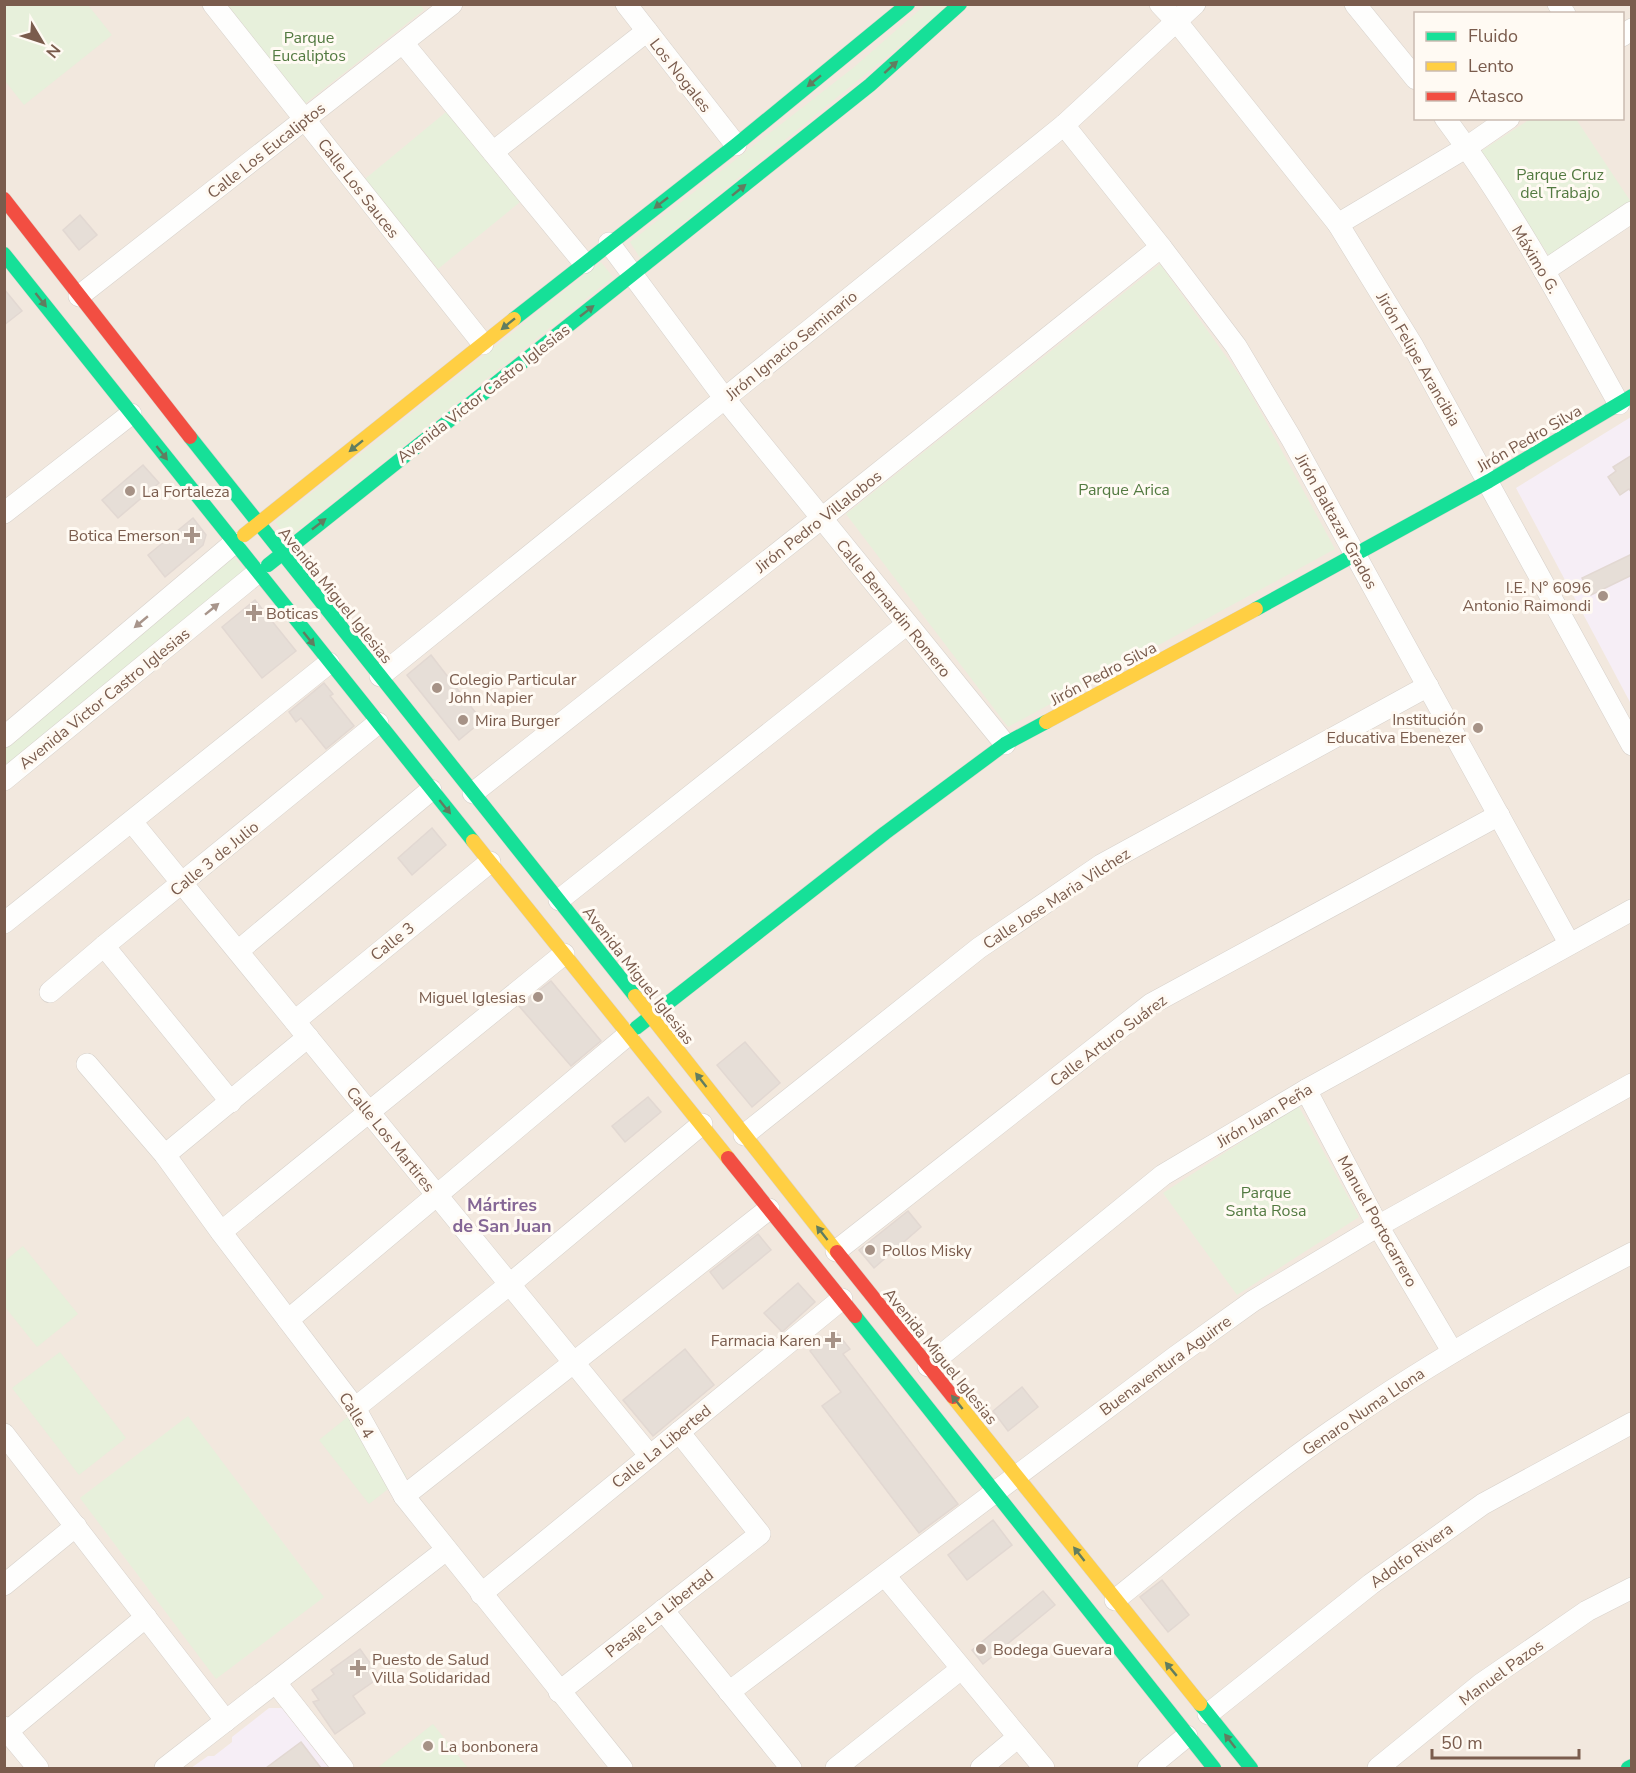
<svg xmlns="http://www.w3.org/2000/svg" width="1636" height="1773" font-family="'Nunito Sans',sans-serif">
  <rect width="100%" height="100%" fill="#f9f5f0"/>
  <path fill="#f2e8de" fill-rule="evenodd" d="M5 5H1631V1768H5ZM1416 14H1622V118H1416Z"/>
  <g fill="#f6eef6">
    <polygon points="1631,417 1631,704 1516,488"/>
    <polygon points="269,1708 282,1708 329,1768 191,1768 208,1756 214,1756 232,1742 232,1737"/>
  </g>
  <g fill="#e7f0db">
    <polygon points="5,4 88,5 112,35 24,105 5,81"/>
    <polygon points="224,4 420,4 424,10 302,106"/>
    <polygon points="925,5 950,5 640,258 630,242 853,68"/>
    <polygon points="446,112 520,202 438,269 365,179"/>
    <polygon points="1530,119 1576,119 1631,202 1551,259 1480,152"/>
    <polygon points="601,262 613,277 288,538 275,522"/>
    <polygon points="1160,264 1245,383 1335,549 1008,727 846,514"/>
    <polygon points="234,557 245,570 5,770 5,748"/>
    <polygon points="1298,1105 1359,1217 1237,1295 1163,1193"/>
    <polygon points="23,1246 78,1314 37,1347 5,1307 5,1261"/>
    <polygon points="60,1352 126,1438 79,1475 12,1388"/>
    <polygon points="355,1411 406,1475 369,1504 319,1440"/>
    <polygon points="188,1416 324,1597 216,1679 80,1498"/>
    <polygon points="433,1724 468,1768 377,1768"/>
  </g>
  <g fill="#e6ded7" stroke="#e2d8d2" stroke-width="1.5">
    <polygon points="80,215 97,235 79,250 63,230"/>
    <polygon points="4,289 22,311 4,325"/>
    <polygon points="1632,455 1632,493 1629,489 1620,495 1608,477 1616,471 1613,467"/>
    <polygon points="143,465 159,483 118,518 102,500"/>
    <polygon points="193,518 206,535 203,545 165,577 148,555"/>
    <polygon points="1632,554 1632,575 1591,595 1582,578"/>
    <polygon points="255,600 296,651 262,678 222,627"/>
    <polygon points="431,655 482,721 459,740 407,675"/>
    <polygon points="324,683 333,694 330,696 354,726 326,749 301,718 296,722 289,712"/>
    <polygon points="432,828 446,845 412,875 398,858"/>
    <polygon points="551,981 601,1041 571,1066 519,1006"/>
    <polygon points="745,1042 780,1083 752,1107 717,1065"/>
    <polygon points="648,1097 661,1112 625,1142 612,1126"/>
    <polygon points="908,1211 921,1227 874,1268 859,1250"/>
    <polygon points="758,1234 771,1250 723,1289 710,1272"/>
    <polygon points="798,1283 815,1302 782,1332 764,1313"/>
    <polygon points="838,1334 850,1349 843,1354 958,1504 919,1533 822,1406 841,1392 810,1351 830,1335"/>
    <polygon points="685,1349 714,1385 653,1436 623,1400"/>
    <polygon points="1022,1387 1038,1407 1008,1431 993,1411"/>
    <polygon points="993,1520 1012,1545 967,1580 948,1555"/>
    <polygon points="1162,1580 1189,1615 1168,1632 1140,1597"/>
    <polygon points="1043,1591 1055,1605 983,1664 972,1650"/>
    <polygon points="360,1649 380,1677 353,1696 365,1713 335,1734 313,1702 319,1700 312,1690 334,1674 331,1670"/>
    <polygon points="301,1742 321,1768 266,1768"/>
  </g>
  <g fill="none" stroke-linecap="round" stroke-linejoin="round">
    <defs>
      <g id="street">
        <polyline points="213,4 483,344"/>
        <polyline points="626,4 736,145"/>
        <polyline points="1160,4 1177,22 1338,224 1413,346 1632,745"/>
        <polyline points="1355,4 1416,79"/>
        <polyline points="1558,4 1565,14"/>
        <polyline points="1622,36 1632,29"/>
        <polyline points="403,43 584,263"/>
        <path d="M1445 118C1512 208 1565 307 1619 404"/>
        <polyline points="1064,125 1161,247 1236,346 1291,438 1569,943"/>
        <polyline points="493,152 647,31"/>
        <polyline points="1338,224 1467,147 1509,118"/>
        <polyline points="609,243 725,399 1005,744"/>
        <polyline points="1544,271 1632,212"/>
        <polyline points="79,296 452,4"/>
        <polyline points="4,513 131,414"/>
        <polyline points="380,676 1064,125 1195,4"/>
        <polyline points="4,737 234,543"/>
        <polyline points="4,780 257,573"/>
        <polyline points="473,793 822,518 1161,247"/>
        <polyline points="132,822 650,1456"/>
        <polyline points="559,900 907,624"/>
        <polyline points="4,923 329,663"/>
        <polyline points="104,946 231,1102"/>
        <polyline points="238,951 431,790"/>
        <polyline points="50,992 104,946 378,723"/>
        <polyline points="295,1021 490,862"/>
        <polyline points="87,1064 165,1155 221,1232 355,1408 404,1496 622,1768"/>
        <polyline points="1306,1090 1378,1226 1452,1351"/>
        <polyline points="744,1135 979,948 1101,865 1428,686"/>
        <polyline points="165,1155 308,1037"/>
        <polyline points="221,1232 564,954"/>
        <polyline points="836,1251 1151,1004 1499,815"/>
        <polyline points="288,1320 629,1034"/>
        <polyline points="928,1366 1163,1175 1306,1090 1632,910"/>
        <polyline points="355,1408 510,1284 702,1124"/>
        <polyline points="4,1434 226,1721"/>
        <polyline points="404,1496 769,1209"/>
        <polyline points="886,1577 1044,1768"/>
        <polyline points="4,1585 76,1526"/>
        <polyline points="481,1594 842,1299"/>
        <path d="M1115 1600C1192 1538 1267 1474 1349 1419 1439 1357 1535 1303 1632 1253"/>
        <polyline points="663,1610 791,1768"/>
        <polyline points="276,1683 343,1768"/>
        <polyline points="559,1692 760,1534 679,1432"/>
        <polyline points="729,1692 1175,1357 1253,1301 1378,1226 1632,1084"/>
        <polyline points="1208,1714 1371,1584 1483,1504 1632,1423"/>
        <polyline points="4,1727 38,1768"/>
        <polyline points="8,1731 146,1617"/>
        <polyline points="165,1768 446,1550"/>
        <polyline points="836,1768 961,1669"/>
        <polyline points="981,1768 1018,1737"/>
        <polyline points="1148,1768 1187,1736"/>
        <polyline points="1378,1768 1481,1684 1587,1611 1632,1588"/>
      </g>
      <g id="fast">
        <polyline points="4,254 473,841"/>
        <polyline points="514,319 736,145 908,4"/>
        <polyline points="190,437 635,996"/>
        <polyline points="268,565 870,85 960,4"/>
        <polyline points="1256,609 1489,481 1632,396"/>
        <polyline points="636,1028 885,833 1005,744 1046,722"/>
        <polyline points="855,1316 1214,1768"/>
        <polyline points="1200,1704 1251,1768"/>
        <polyline points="1628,1768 1632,1766"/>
      </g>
      <g id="slow">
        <polyline points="244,535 514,319"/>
        <polyline points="1046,722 1256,609"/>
        <polyline points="473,841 728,1158"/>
        <polyline points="635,996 837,1252"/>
        <polyline points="953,1397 1200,1704"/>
      </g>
      <g id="jam">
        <polyline points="4,199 190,437"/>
        <polyline points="728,1158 855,1316"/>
        <polyline points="837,1252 953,1397"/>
      </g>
    </defs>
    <use href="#street" stroke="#d7d1cb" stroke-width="22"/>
    <use href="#fast" stroke="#d9d2cb" stroke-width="15"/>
    <use href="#slow" stroke="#d9d2cb" stroke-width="15"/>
    <use href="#jam" stroke="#d9d2cb" stroke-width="15"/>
    <use href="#street" stroke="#fefefd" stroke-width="21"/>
    <use href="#fast" stroke="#16e098" stroke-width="14"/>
    <use href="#slow" stroke="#ffcf43" stroke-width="14"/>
    <use href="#jam" stroke="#f24e42" stroke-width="14"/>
  </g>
  <defs><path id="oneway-solid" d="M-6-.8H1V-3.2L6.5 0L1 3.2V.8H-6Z" transform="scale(1.5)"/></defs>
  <g fill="#617d60">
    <use href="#oneway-solid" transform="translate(891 67) rotate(-42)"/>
    <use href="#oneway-solid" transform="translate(814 81) rotate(141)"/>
    <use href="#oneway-solid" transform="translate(739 190) rotate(-39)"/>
    <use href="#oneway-solid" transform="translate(661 203) rotate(142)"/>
    <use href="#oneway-solid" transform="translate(41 300) rotate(52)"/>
    <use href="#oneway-solid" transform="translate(587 311) rotate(-38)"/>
    <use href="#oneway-solid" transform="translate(508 324) rotate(141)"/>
    <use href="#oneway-solid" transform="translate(356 446) rotate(141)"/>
    <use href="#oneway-solid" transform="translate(162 453) rotate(52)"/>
    <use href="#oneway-solid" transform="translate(319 524) rotate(-38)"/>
    <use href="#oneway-solid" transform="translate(309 639) rotate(51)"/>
    <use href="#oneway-solid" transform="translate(445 807) rotate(51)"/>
    <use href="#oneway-solid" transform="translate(701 1080) rotate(-128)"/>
    <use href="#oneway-solid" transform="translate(822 1233) rotate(-128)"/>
    <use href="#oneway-solid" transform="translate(957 1402) rotate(-129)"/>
    <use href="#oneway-solid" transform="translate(1079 1554) rotate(-128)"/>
    <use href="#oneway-solid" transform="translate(1171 1669) rotate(-130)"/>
    <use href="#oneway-solid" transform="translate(1230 1741) rotate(-128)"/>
  </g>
  <g fill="#a8958b">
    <use href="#oneway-solid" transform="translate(212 609) rotate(-39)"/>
    <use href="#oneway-solid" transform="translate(141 622) rotate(140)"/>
  </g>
  <g fill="#a69286" stroke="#fffaf3" stroke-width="2">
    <circle cx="130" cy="491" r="6"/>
    <path d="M189 526h6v6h6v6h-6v6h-6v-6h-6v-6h6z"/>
    <circle cx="1603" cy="596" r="6"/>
    <path d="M251 604h6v6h6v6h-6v6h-6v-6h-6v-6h6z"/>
    <circle cx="437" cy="688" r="6"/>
    <circle cx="463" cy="720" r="6"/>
    <circle cx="1478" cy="728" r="6"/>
    <circle cx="538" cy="997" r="6"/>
    <circle cx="870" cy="1250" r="6"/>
    <path d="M830 1331h6v6h6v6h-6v6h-6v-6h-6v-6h6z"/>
    <circle cx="981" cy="1649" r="6"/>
    <path d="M355 1659h6v6h6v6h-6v6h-6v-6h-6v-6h6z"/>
    <circle cx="428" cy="1746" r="6"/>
  </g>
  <g text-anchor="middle" stroke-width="6" stroke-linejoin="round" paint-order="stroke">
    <g font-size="16" fill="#537a41" stroke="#fffaf3">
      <text x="309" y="43">Parque<tspan x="309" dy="18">Eucaliptos</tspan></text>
      <text x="1560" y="180">Parque Cruz<tspan x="1560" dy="18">del Trabajo</tspan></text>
      <text x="1124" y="495">Parque Arica</text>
      <text x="1266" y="1198">Parque<tspan x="1266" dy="18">Santa Rosa</tspan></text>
    </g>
    <g font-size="16" fill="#7a5c4d" stroke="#fffaf3">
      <text transform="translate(681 75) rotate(52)" y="6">Los Nogales</text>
      <text transform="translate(266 150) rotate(-38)" y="6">Calle Los Eucaliptos</text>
      <text transform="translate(359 188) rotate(52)" y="6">Calle Los Sauces</text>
      <text transform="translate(1536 259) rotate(59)" y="6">Máximo G.</text>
      <text transform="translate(791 345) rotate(-39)" y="6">Jirón Ignacio Seminario</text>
      <text transform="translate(1419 359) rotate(60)" y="6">Jirón Felipe Arancibia</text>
      <text transform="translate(483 393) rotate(-38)" y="6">Avenida Victor Castro Iglesias</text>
      <text transform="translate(1529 438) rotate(-30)" y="6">Jirón Pedro Silva</text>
      <text transform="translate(818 521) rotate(-38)" y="6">Jirón Pedro Villalobos</text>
      <text transform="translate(1337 521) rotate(61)" y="6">Jirón Baltazar Grados</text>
      <text transform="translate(336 595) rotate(51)" y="6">Avenida Miguel Iglesias</text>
      <text transform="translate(894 608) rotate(51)" y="6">Calle Bernardin Romero</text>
      <text transform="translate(1103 673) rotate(-28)" y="6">Jirón Pedro Silva</text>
      <text transform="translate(104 698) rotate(-39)" y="6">Avenida Victor Castro Iglesias</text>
      <text transform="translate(214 858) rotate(-39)" y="6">Calle 3 de Julio</text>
      <text transform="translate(1056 898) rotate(-33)" y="6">Calle Jose Maria Vilchez</text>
      <text transform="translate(392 941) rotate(-39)" y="6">Calle 3</text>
      <text transform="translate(639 975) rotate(52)" y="6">Avenida Miguel Iglesias</text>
      <text transform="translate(1108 1040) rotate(-37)" y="6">Calle Arturo Suárez</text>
      <text transform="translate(1264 1115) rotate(-31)" y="6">Jirón Juan Peña</text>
      <text transform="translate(391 1139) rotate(51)" y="6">Calle Los Martires</text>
      <text transform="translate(1378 1221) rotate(61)" y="6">Manuel Portocarrero</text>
      <text transform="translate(941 1356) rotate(51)" y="6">Avenida Miguel Iglesias</text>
      <text transform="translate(1165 1365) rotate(-36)" y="6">Buenaventura Aguirre</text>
      <text transform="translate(1363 1411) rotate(-34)" y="6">Genaro Numa Llona</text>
      <text transform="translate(357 1415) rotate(58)" y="6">Calle 4</text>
      <text transform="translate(661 1446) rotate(-39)" y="6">Calle La Liberted</text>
      <text transform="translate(1411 1555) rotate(-36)" y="6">Adolfo Rivera</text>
      <text transform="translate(659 1613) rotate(-38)" y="6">Pasaje La Libertad</text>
      <text transform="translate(1501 1672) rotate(-36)" y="6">Manuel Pazos</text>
    </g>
    <g font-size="16" fill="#7a5c4d" stroke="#fffaf3" text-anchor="start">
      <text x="142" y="497">La Fortaleza</text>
      <text x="180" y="541" text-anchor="end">Botica Emerson</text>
      <text x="1591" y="593" text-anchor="end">I.E. N° 6096<tspan x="1591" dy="18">Antonio Raimondi</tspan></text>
      <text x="266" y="619">Boticas</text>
      <text x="449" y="685">Colegio Particular<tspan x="449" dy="18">John Napier</tspan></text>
      <text x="1466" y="725" text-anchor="end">Institución<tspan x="1466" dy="18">Educativa Ebenezer</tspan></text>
      <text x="475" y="726">Mira Burger</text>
      <text x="526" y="1003" text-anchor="end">Miguel Iglesias</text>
      <text x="882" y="1256">Pollos Misky</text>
      <text x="821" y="1346" text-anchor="end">Farmacia Karen</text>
      <text x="993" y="1655">Bodega Guevara</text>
      <text x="372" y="1665">Puesto de Salud<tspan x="372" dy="18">Villa Solidaridad</tspan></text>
      <text x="440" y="1752">La bonbonera</text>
    </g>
    <g font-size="18" font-weight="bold" fill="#846695" stroke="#fffaf3">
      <text x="502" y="1211">Mártires<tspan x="502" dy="21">de San Juan</tspan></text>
    </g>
  </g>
  <rect width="1636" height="1773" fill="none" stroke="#7a5c4d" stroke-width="12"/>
  <rect x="1414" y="12" width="210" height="108" fill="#fffaf3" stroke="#cabbb1" stroke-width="1.5"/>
  <rect x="1426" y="32" width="30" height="9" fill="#16e098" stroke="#cabbb1" stroke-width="1.5"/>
  <text x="1468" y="42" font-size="18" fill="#7a5c4d">Fluido</text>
  <rect x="1426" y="62" width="30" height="9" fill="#ffcf43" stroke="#cabbb1" stroke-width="1.5"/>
  <text x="1468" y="72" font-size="18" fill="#7a5c4d">Lento</text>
  <rect x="1426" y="92" width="30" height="9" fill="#f24e42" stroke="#cabbb1" stroke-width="1.5"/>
  <text x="1468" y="102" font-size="18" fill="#7a5c4d">Atasco</text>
  <g transform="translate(42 42) rotate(129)" stroke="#fffaf3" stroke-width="4.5" paint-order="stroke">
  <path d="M0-4.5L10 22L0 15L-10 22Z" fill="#7a5c4d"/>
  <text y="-9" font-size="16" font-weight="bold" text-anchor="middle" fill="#7a5c4d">N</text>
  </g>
  <path d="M1432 1749v9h147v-9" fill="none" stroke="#7a5c4d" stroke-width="3"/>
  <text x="1441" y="1749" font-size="18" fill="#7a5c4d" stroke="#fffaf3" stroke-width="4.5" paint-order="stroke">50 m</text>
</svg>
